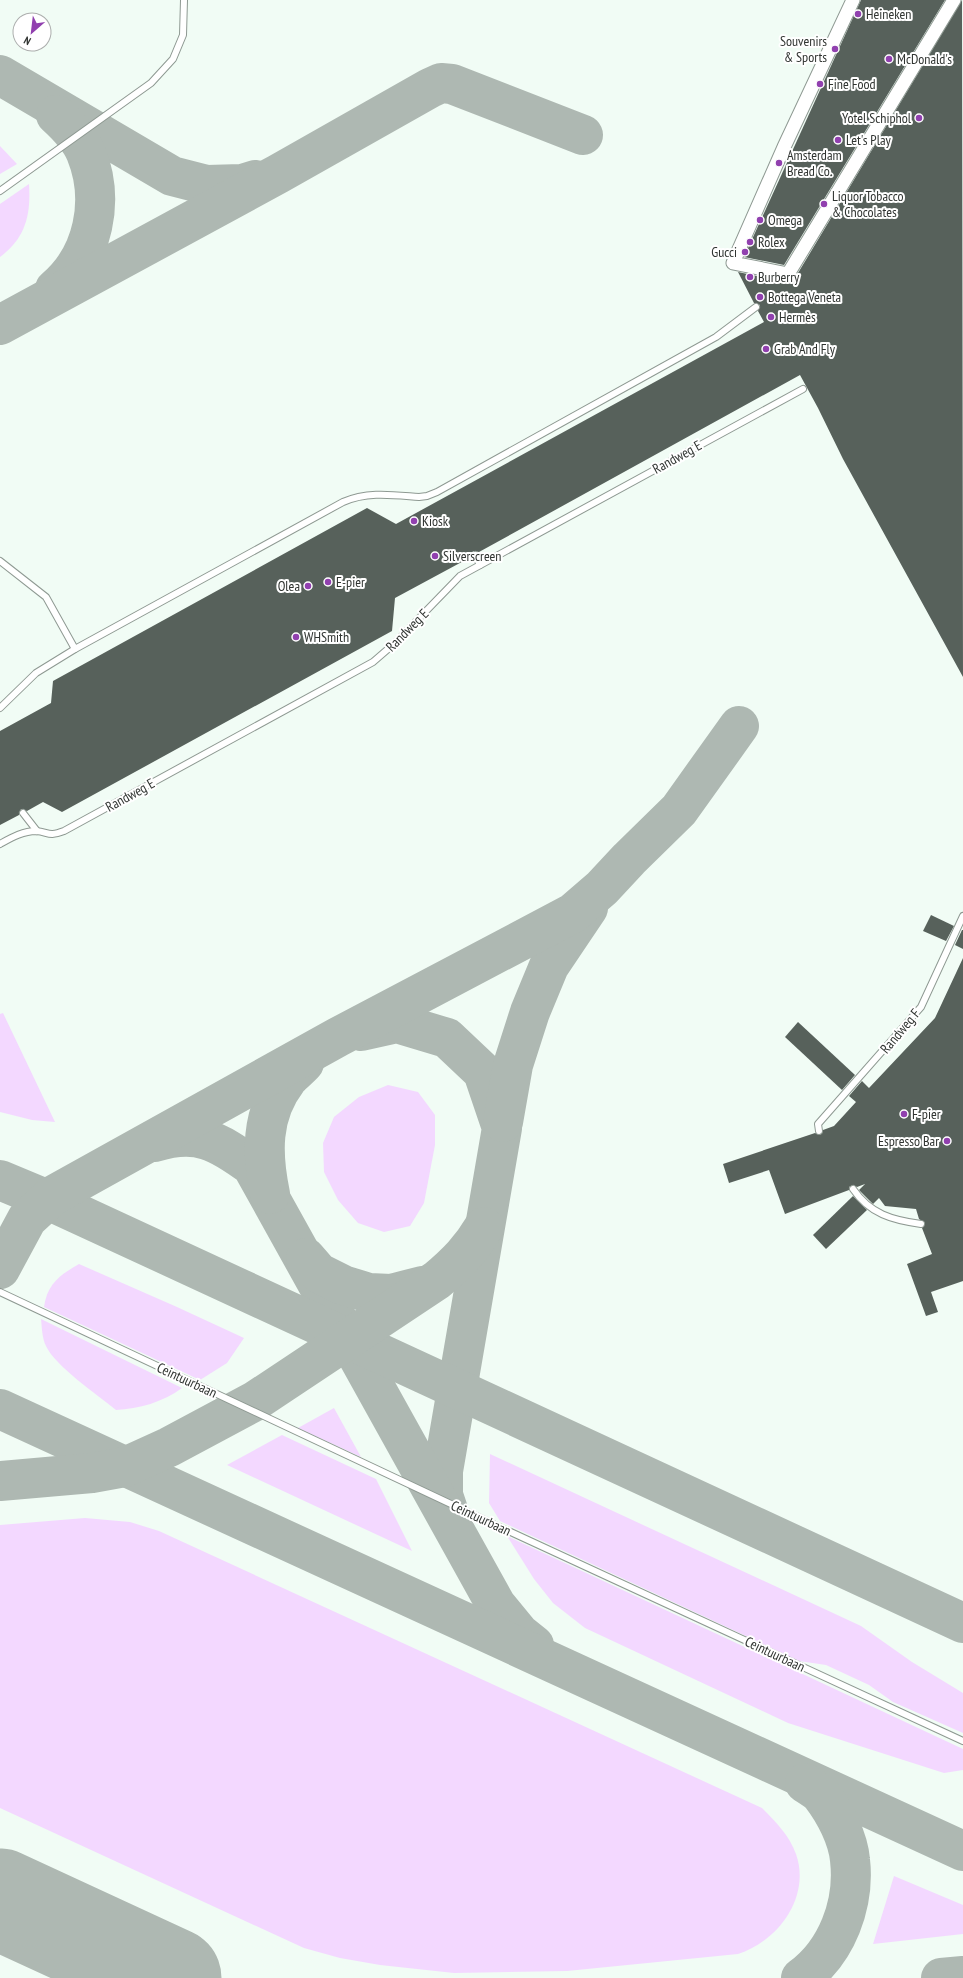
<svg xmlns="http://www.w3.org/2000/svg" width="963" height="1978" font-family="'PT Sans Narrow',sans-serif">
  <rect width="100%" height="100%" fill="#f1fcf5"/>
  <g fill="#f3d8ff">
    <polygon points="0,146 17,164 0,174"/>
    <path d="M29 184C31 214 26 238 0 257V204Z"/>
    <polygon points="3,1013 55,1122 32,1120 0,1112 0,1014"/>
    <polygon points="388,1085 418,1092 435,1115 435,1145 424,1203 410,1226 384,1232 358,1223 338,1200 324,1172 323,1143 334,1117 359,1097"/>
    <path d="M79 1264 177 1307 244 1338 227 1363 200 1380 44 1307C47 1284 60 1275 79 1264Z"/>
    <path d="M41 1319 182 1388C163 1402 139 1409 116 1410 98 1395 55 1366 46 1346 42 1338 42 1328 41 1319Z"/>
    <polygon points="334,1408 361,1457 298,1428"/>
    <polygon points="282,1435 376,1479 412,1551 227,1465"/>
    <polygon points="490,1454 861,1626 912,1662 963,1693 963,1733 893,1702 869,1685 826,1665 799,1661 500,1521 489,1503"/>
    <path d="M85 1518 130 1522 159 1531 762 1808C776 1822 789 1835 796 1854 811 1897 778 1941 738 1954L567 1971 454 1973 380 1965 340 1958 304 1948 0 1808V1525Z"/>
    <polygon points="507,1536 963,1749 963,1770 944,1773 788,1723 585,1628 553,1603 534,1579"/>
    <polygon points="894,1876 963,1905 963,1934 873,1944"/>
  </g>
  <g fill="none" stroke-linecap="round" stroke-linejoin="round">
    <g stroke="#aeb8b2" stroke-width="40">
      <polyline points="0,75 172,176 207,185 242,184 255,180"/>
      <path d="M55 289C94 256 105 200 86 153 80 138 68 126 56 115"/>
      <polyline points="0,325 278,174 430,88 441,83 452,84 583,135"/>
      <polyline points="361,1031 397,1023 447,1038 483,1072 502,1128 443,1471 443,1495 448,1510"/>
      <polyline points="503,1122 513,1065 530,1012 549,966 588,908"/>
      <path d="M155 1142C197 1129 218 1141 252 1166L496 1605 519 1633 534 1645"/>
      <polyline points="0,1180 48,1200 963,1623"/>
      <path d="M270 1194C262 1155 260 1115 287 1080 291 1074 299 1069 304 1063"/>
      <polyline points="306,1258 319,1273 343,1285 369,1293 391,1294 422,1286"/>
      <polyline points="0,1269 27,1219 52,1196 338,1037 573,913 602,888 629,859 679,810 739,726"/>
      <polyline points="0,1409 963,1851"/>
      <path d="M0 1481 92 1473 125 1467 169 1447 255 1401 437 1280C457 1263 471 1249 484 1227"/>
      <polyline points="94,1942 188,1978"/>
      <path d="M801 1978C837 1952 855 1904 850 1860 848 1838 835 1813 822 1796 818 1791 811 1787 805 1783"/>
      <polyline points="941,1978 963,1976"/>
    </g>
    <polyline stroke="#aeb8b2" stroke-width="101" points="0,1899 171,1978"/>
  </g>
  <g fill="#57615b">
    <polygon points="861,0 945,0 784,265 744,257"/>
    <polygon points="962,0 963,677 843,459 818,408 800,375 479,552 473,551 471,557 395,598 392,631 62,812 43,802 27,811 21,809 19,815 0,825 0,731 51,703 53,681 367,508 396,524 764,322 758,311 760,305 754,303 738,272 786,282 792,281 795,278"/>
    <polygon points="931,915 954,926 946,941 923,931"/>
    <polygon points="962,930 963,930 963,949 955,945"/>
    <polygon points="963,958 963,1281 931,1292 938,1312 926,1316 907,1264 932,1254 922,1228 925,1223 919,1219 916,1209 885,1206 879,1198 873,1204 859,1190 865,1184 857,1187 853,1185 849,1187 849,1190 785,1214 769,1170 729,1183 723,1164 815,1133 820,1135 823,1130 834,1126 856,1102 849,1096 862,1081 869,1088 935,1018"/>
    <polygon points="798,1022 855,1075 842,1090 785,1037"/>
    <polygon points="853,1196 867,1210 826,1249 813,1235"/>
  </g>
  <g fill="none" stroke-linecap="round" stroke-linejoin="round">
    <defs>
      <g id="lane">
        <polyline points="0,191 151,83 173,59 183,35 184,0"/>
        <polyline points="475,555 480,565"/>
        <polyline points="0,561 46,597 75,649"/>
        <path d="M0 708 36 673 75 649 343 502C368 491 393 495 419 497L427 496 437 492 716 337 756 307"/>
        <polyline points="23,813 37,831"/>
        <path d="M0 844C11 838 23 831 36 831 49 832 48 837 64 831L373 662 395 643 460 576 803 389"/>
        <polyline points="819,1131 818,1124 921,1007 963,916"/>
        <path d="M853 1189C870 1214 892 1220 921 1224"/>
        <polyline points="0,1292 502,1528 963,1741"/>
      </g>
      <polyline id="street" points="853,0 784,147 733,263 788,274 954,0"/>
    </defs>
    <use href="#lane" stroke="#8e9992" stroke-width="8"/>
    <use href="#street" stroke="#8e9992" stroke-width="15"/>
    <use href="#lane" stroke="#fff" stroke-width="6"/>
    <use href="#street" stroke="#fff" stroke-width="13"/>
  </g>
  <g fill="#9140af" stroke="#fff" stroke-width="1.5">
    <circle cx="858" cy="14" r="4"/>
    <circle cx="835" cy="49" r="4"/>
    <circle cx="889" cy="59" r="4"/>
    <circle cx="820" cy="84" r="4"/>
    <circle cx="919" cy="118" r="4"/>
    <circle cx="838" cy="140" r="4"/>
    <circle cx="779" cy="163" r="4"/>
    <circle cx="824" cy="204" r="4"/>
    <circle cx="760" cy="220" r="4"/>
    <circle cx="750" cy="242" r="4"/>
    <circle cx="745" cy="252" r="4"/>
    <circle cx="750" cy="277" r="4"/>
    <circle cx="760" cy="297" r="4"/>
    <circle cx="771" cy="317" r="4"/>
    <circle cx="766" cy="349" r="4"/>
    <circle cx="414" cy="521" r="4"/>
    <circle cx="435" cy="556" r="4"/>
    <circle cx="328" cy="582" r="4"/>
    <circle cx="308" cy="586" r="4"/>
    <circle cx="296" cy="637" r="4"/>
    <circle cx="904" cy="1114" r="4"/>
    <circle cx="947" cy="1141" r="4"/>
  </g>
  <g text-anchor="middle" stroke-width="4" stroke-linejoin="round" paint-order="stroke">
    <g font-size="14" fill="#303431" stroke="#fff" text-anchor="start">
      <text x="866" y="19">Heineken</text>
      <text x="827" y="46" text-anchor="end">Souvenirs<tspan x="827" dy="16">&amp; Sports</tspan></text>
      <text x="897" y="64">McDonald's</text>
      <text x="828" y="89">Fine Food</text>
      <text x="911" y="123" text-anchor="end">Yotel Schiphol</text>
      <text x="846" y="145">Let's Play</text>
      <text x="787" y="160">Amsterdam<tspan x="787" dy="16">Bread Co.</tspan></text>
      <text x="832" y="201">Liquor Tobacco<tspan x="832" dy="16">&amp; Chocolates</tspan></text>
      <text x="768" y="225">Omega</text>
      <text x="758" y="247">Rolex</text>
      <text x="737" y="257" text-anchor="end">Gucci</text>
      <text x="758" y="282">Burberry</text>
      <text x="768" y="302">Bottega Veneta</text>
      <text x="779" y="322">Hermès</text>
      <text x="774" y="354">Grab And Fly</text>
      <text x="422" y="526">Kiosk</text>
      <text x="443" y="561">Silverscreen</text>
      <text x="336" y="587">E-pier</text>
      <text x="300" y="591" text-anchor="end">Olea</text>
      <text x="304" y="642">WHSmith</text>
      <text x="912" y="1119">F-pier</text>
      <text x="939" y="1146" text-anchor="end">Espresso Bar</text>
    </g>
    <g font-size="14" fill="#303431" stroke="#fff">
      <text transform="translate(677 457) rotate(-29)" y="5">Randweg E</text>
      <text transform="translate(407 630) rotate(-45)" y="5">Randweg E</text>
      <text transform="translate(130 795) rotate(-29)" y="5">Randweg E</text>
      <text transform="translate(900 1031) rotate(-50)" y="5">Randweg F</text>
      <text transform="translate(187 1380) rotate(25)" y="5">Ceintuurbaan</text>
      <text transform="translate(481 1518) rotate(25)" y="5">Ceintuurbaan</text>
      <text transform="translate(775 1654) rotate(25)" y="5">Ceintuurbaan</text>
    </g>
  </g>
  <g transform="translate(32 32) rotate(208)"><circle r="19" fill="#ffffff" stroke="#acaead"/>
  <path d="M0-3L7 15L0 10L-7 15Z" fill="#9140af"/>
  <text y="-6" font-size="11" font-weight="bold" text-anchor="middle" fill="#303431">N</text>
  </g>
</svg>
